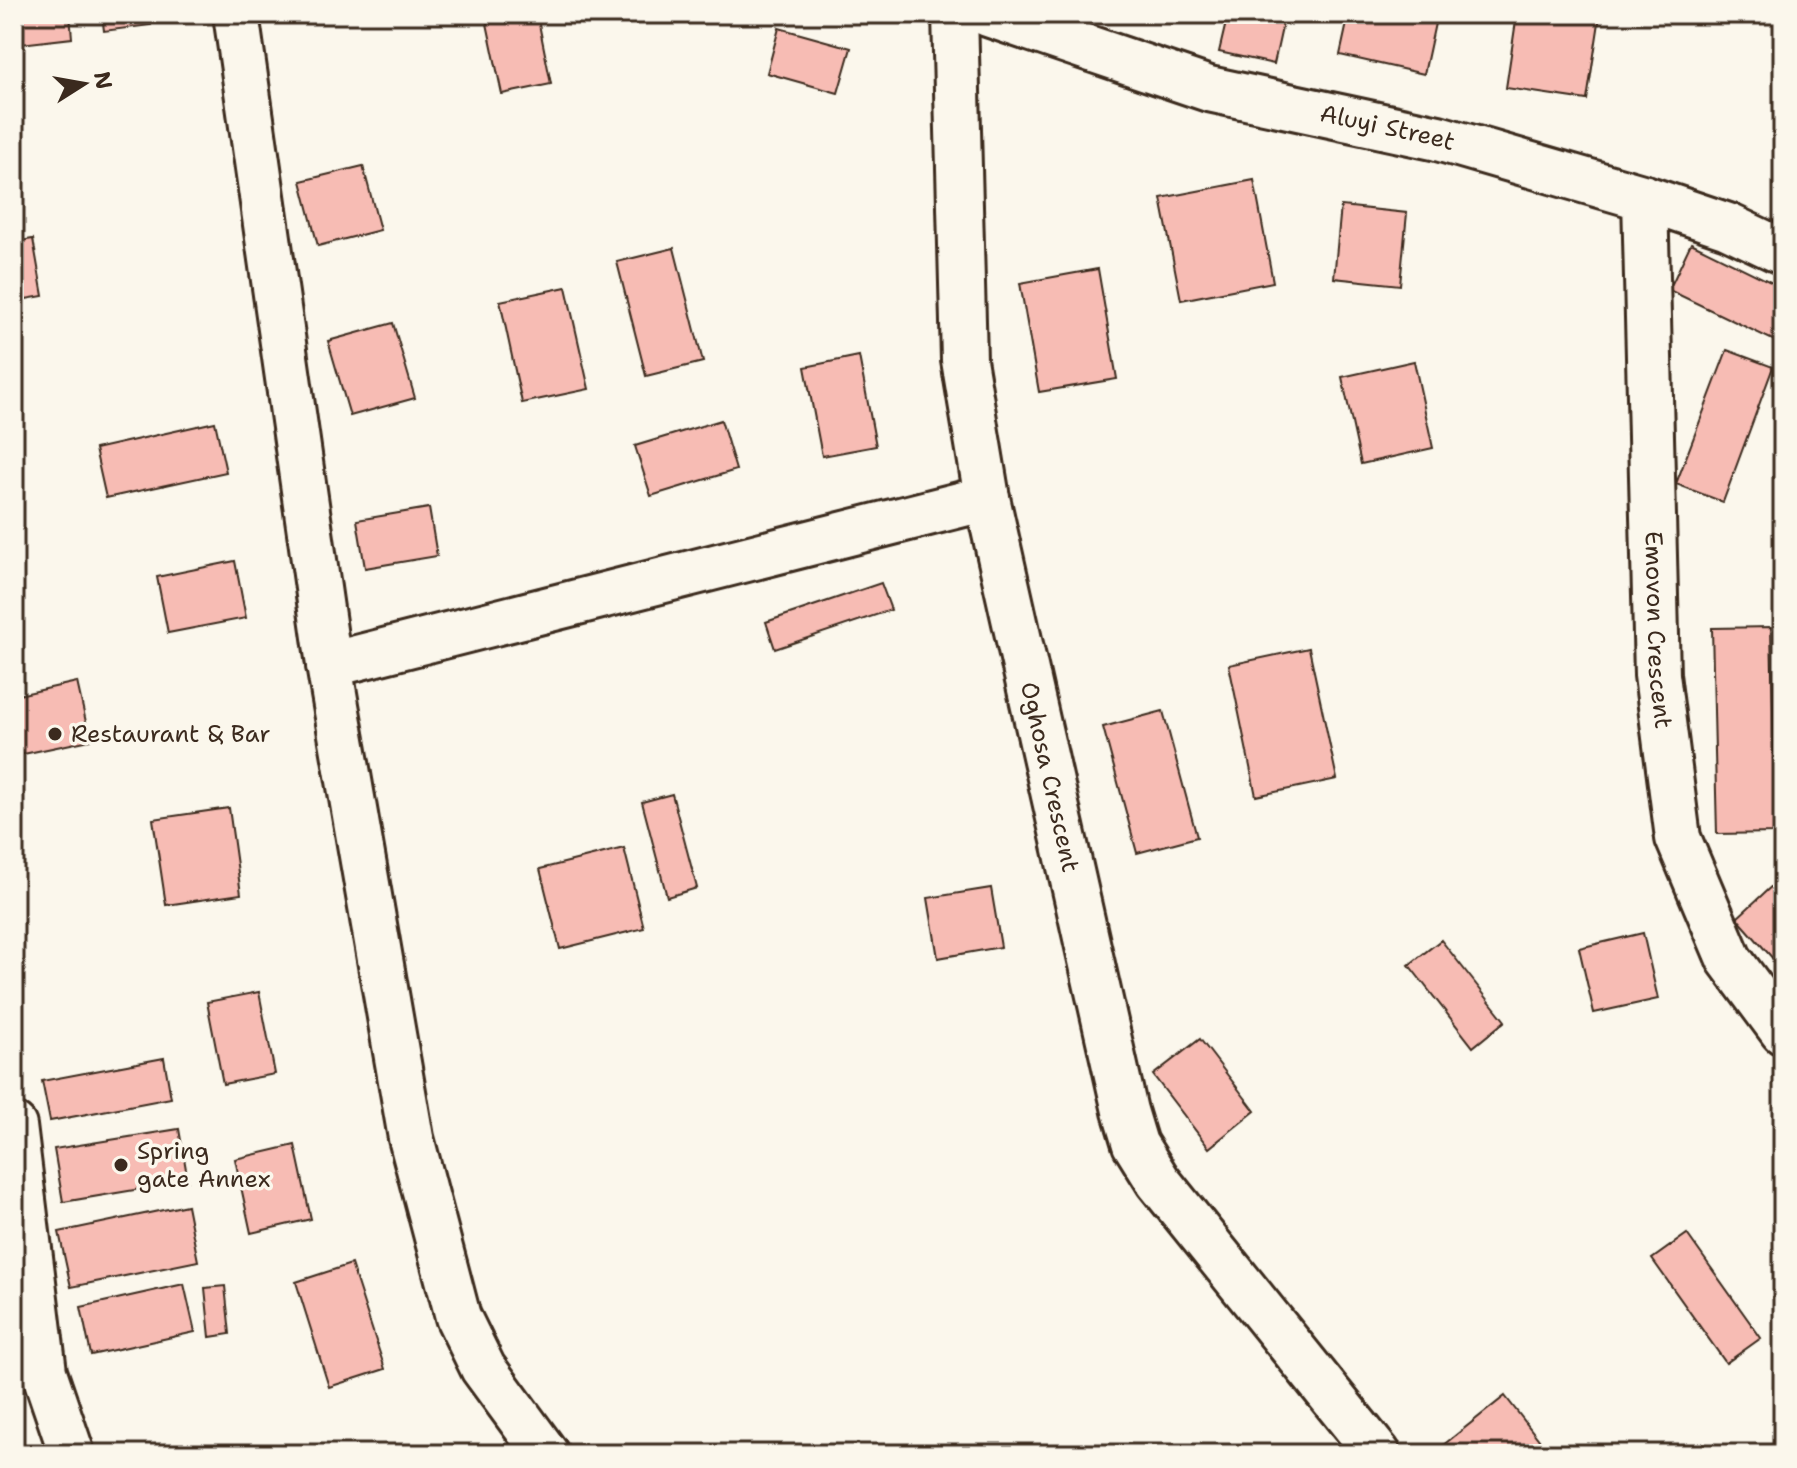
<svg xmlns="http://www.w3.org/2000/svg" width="1797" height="1468" font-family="'Shantell Sans',sans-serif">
  <rect width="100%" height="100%" fill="#fbf7ec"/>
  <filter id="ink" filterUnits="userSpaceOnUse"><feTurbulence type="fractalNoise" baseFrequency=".0125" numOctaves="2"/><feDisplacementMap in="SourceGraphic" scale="16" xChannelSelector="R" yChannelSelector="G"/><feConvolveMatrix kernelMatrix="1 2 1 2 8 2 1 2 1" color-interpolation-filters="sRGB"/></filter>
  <g filter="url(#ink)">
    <g fill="#f7bcb4" stroke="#3b2a1e" stroke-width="2">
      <polygon points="18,14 70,14 72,38 21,44"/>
      <polygon points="102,14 150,14 151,25 104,31"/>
      <polygon points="485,14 537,14 551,84 502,94"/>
      <polygon points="1228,14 1285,14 1274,64 1219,52"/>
      <polygon points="1349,14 1437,14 1424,74 1340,55"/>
      <polygon points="1517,14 1600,16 1587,100 1506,88"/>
      <polygon points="779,28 851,48 838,93 767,73"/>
      <polygon points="363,166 380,230 318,246 301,181"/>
      <polygon points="1254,180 1273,282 1181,300 1161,198"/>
      <polygon points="1341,206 1407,213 1400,285 1334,278"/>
      <polygon points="33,239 43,296 14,301 14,242"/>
      <polygon points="1691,243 1783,288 1781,344 1669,290"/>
      <polygon points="674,248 703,362 646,376 617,262"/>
      <polygon points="1098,269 1117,379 1039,392 1020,283"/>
      <polygon points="566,287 589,389 522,403 500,301"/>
      <polygon points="393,323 415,398 350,416 328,341"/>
      <polygon points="1727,350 1773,367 1723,502 1676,484"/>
      <polygon points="859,356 876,446 822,456 805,367"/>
      <polygon points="1414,361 1433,448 1361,464 1342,377"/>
      <polygon points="721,420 736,470 651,496 635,446"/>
      <polygon points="215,422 226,472 106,498 95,449"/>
      <polygon points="429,508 437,556 365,568 357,520"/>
      <polygon points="235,561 246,618 168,633 157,577"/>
      <polygon points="881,583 891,610 775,649 766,622"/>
      <polygon points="1771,627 1776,833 1717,834 1712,628"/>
      <polygon points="1309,648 1337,779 1256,796 1229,665"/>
      <polygon points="77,682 90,740 14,756 14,696"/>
      <polygon points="1163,711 1197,837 1137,853 1103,727"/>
      <polygon points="672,794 697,888 667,897 642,802"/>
      <polygon points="229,808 241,894 166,905 153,819"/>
      <polygon points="624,848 644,928 560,949 540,869"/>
      <polygon points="1774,884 1783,894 1783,970 1737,918"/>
      <polygon points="991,888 1001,947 938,958 928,898"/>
      <polygon points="1643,933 1658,999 1594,1013 1579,948"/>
      <polygon points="1441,940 1505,1021 1473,1047 1409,965"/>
      <polygon points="259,992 275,1074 223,1084 207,1002"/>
      <polygon points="1200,1039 1255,1111 1209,1148 1153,1075"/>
      <polygon points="164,1058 171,1098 50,1121 42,1081"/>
      <polygon points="179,1129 188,1181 63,1202 54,1149"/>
      <polygon points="295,1145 311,1219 251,1233 235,1159"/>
      <polygon points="187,1205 198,1261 71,1287 59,1232"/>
      <polygon points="1687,1234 1761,1338 1726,1363 1652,1259"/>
      <polygon points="351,1264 385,1369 329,1387 296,1282"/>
      <polygon points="184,1284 195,1332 91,1355 81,1307"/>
      <polygon points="225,1286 230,1334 210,1337 205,1288"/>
      <polygon points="1505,1396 1550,1454 1432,1454"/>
    </g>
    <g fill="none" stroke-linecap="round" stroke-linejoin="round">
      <defs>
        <g id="minor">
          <polyline points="236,14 329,665 411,1138 458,1317 483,1368 546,1454"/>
          <path id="s1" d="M955 14 964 360 987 498 1125 1111 1135 1144 1158 1181 1378 1454"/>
          <path id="s2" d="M988 14 1209 89 1438 138 1645 198 1728 226 1783 252"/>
          <path id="s3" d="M1645 198 1657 675 1678 838 1729 959 1783 1032"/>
          <polyline points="329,665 987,498"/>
          <polyline points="14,1126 44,1372 72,1454"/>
        </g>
      </defs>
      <use href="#minor" stroke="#3b2a1e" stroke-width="50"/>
      <use href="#minor" stroke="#fbf7ec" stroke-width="44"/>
    </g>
  </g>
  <g fill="#3b2a1e" stroke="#fbf7ec" stroke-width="3">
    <circle cx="55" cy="734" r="8"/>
    <circle cx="121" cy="1165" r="8"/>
  </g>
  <g text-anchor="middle" stroke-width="7" stroke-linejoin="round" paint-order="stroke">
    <g font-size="24" fill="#3b2a1e" stroke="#fbf7ec">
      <text dy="8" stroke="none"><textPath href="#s2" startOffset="416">Aluyi Street</textPath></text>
      <text dy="8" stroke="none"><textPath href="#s3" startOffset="432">Emovon Crescent</textPath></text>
      <text dy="8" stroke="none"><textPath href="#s1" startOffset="772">Oghosa Crescent</textPath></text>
    </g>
    <g font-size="24" fill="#3b2a1e" stroke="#fbf7ec" text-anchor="start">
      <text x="71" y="742">Restaurant &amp; Bar</text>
      <text x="137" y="1159">Spring<tspan x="137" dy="28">gate Annex</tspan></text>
    </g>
  </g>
  <rect width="1797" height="1468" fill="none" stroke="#fbf7ec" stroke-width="48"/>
  <rect x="24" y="24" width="1749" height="1420" fill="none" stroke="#3b2a1e" stroke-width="3" filter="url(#ink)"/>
  <g transform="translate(84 84) rotate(79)" stroke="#fbf7ec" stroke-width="6" paint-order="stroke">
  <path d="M0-6L14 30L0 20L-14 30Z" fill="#3b2a1e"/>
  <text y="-12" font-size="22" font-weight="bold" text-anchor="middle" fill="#3b2a1e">N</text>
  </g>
</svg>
